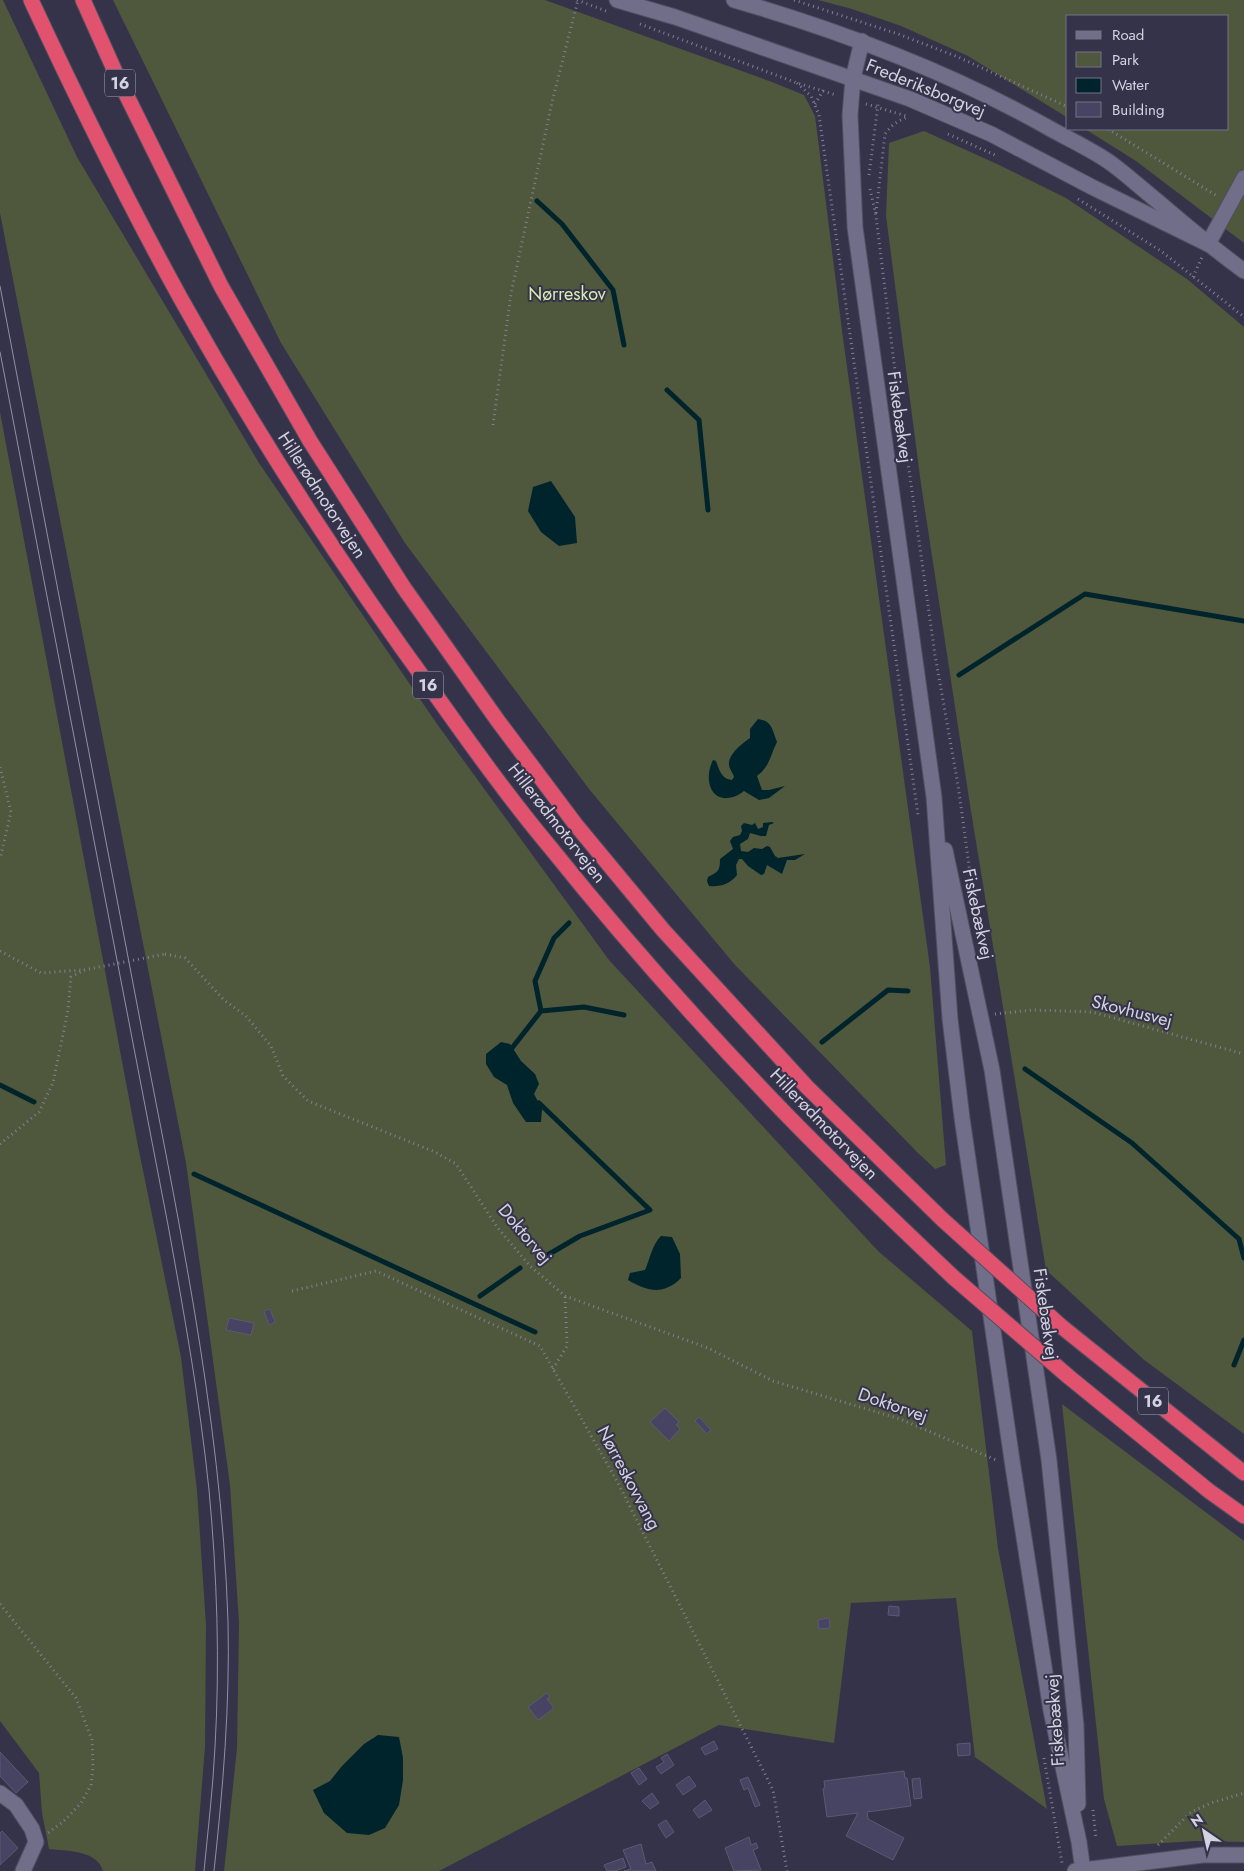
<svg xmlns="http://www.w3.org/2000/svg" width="1244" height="1871" font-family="Jost,sans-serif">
  <rect width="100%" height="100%" fill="#35334a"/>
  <g fill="#4f573d">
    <polygon points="0,0 3,0 77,157 259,463 437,724 609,960 878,1251 972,1331 998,1548 1047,1809 975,1757 956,1598 851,1603 834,1743 719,1725 439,1871 224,1871 237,1748 239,1623 230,1485 186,1163 0,213"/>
    <polygon points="113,0 545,0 772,82 804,95 815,116 843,338 930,967 946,1165 935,1169 917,1152 735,965 589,789 405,543 281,343"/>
    <polygon points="818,0 1244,0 1244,243 1136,161 1085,129 1228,129 1228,16 1068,16 1068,118 968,56 901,26 852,9"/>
    <polygon points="924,131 997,164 1066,198 1187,279 1244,327 1244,1434 1143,1359 1046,1270 970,805 921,484 886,216 889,143"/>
    <path d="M0 412 137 1141 181 1357 197 1490 206 1625 205 1747 195 1871H103C97 1850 67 1851 49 1849L42 1813 39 1773 0 1721Z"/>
    <polygon points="1062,1404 1244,1541 1244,1842 1196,1841 1117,1846 1104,1799"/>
  </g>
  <g fill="#00242c">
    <polygon points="551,481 575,517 577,543 559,546 541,532 528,511 533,487"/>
    <path d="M758 719C772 721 772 729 777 742 770 756 770 766 757 776L762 790H769L785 786 769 798 759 800 744 791C741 793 737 796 733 797 709 804 704 777 713 760L716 761C719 769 721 779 732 780L734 777C733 773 729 768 729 765 728 754 743 743 750 738V729Z"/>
    <path d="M772 822 774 823 769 825 766 836H761L750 833 748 839 740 844 741 851 748 852 754 848 762 849 767 846 770 847 775 856 778 858 805 854 795 860H787L782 874 767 865 764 874 761 875 748 866 742 859H739L736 865 737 875C730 884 721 887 709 886L707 881 708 877C718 872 720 871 720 859L733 849 730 841 733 837 740 835 742 831 741 826 744 823 752 825 755 823 758 829 763 827V823Z"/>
    <polygon points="501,1042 510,1044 521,1061 535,1074 539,1084 534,1094 542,1109 541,1122 526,1122 513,1103 507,1085 494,1077 486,1064 486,1054"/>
    <path d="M661 1236 672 1237 680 1254 681 1278C664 1295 648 1292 628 1280L630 1273 645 1270C650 1259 652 1245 661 1236Z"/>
    <polygon points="378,1735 399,1737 403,1758 403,1780 399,1805 385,1828 369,1835 347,1833 324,1813 313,1790 330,1781 342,1766 364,1744"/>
  </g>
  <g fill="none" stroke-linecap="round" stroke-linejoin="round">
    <g stroke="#00242c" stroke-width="5">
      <polyline points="537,201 562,224 613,290 624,345"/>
      <polyline points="667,390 699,420 708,510"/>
      <polyline points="959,675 1085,594 1244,621"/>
      <polyline points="541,1011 535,981 554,938 569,923"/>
      <polyline points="822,1042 888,990 908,991"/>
      <polyline points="512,1048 541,1011 584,1007 624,1015"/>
      <polyline points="1025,1069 1132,1143 1239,1239 1244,1258"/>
      <polyline points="0,1085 34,1102"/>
      <polyline points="539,1103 650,1210 580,1236 539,1260"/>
      <polyline points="194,1174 535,1332"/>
      <polyline points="480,1296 520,1268"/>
      <polyline points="1234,1365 1244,1340"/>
    </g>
  </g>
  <g fill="#464363" stroke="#5c5a73">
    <polygon points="270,1309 275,1322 269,1325 264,1311"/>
    <polygon points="229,1318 254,1323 251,1335 226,1330"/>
    <polygon points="665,1408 679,1422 676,1425 680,1429 669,1441 650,1422"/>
    <polygon points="699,1417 711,1430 707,1434 695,1421"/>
    <polygon points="889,1606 899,1607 899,1616 888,1615"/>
    <polygon points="829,1618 830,1628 819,1629 818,1620"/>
    <polygon points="547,1693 550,1697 547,1699 554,1708 538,1720 528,1707"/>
    <polygon points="714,1741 718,1749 705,1755 701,1748"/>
    <polygon points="970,1743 970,1755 958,1756 957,1744"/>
    <polygon points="0,1752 28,1782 16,1793 0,1776"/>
    <polygon points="667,1754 674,1765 661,1774 656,1767 664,1762 661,1758"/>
    <polygon points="639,1768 647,1779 639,1785 631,1773"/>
    <polygon points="904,1771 905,1778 907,1778 911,1806 867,1812 868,1819 904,1838 893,1860 846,1836 858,1813 827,1817 823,1789 825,1788 824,1781"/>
    <polygon points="689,1776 696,1786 683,1795 676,1785"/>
    <polygon points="748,1777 760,1805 755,1807 748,1788 744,1790 740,1780"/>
    <polygon points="920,1778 922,1798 914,1799 912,1779"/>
    <polygon points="652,1793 659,1803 650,1809 642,1801"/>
    <polygon points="705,1800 712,1810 699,1818 693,1810"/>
    <polygon points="666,1820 674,1832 666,1838 658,1825"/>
    <polygon points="2,1831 18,1848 0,1865 0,1833"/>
    <polygon points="749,1837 751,1845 756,1843 758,1848 753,1850 761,1870 734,1871 725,1848"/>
    <polygon points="641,1844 646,1864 652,1862 656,1871 624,1871 631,1869 623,1850"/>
    <polygon points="623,1858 626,1867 615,1871 607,1871 604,1865"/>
  </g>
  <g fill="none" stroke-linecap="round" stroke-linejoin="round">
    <defs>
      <g id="minor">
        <polyline points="617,0 675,17 910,99 991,134 1092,187 1208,244"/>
        <path d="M734 0C844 32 950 72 1049 128 1070 140 1093 150 1112 164 1127 175 1141 188 1156 200 1185 225 1214 249 1244 271"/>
        <polyline points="862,41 853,78 850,115 855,227 934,797 950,1019 962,1118 1013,1467 1051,1711 1079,1842 1083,1871"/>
        <polyline points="1208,244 1244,178"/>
        <polyline points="945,850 992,1070 1049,1460 1076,1725 1078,1804"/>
        <polyline points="0,1793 16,1805 32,1829 36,1842 23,1871"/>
        <polyline points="1075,1871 1203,1855 1244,1855"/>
      </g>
      <g id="highway">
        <path d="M31 0C78 101 127 201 181 299 257 435 343 568 435 694 472 746 509 798 550 847 623 938 701 1026 782 1110 837 1167 895 1222 953 1277"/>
        <polyline points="83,0 117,76 221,286 310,441 404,588 498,721 576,825 663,930 807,1087 943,1220"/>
        <polyline points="1062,1327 1244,1473"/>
        <polyline points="1069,1377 1209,1491 1244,1516"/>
      </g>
    </defs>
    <use href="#minor" stroke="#504e61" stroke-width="17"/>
    <use href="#highway" stroke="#504e61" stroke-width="17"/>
    <g stroke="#828093" stroke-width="3" stroke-dasharray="1 4" stroke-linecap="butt">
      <polyline points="577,0 606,11"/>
      <polyline points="794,0 898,34 958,57 1068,107"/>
      <polyline points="640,24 797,83 836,95"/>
      <polyline points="797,83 811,96 819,115 918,815"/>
      <polyline points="815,104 824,89"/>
      <polyline points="866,104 906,116"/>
      <polyline points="1108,129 1217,196"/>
      <polyline points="948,134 997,156"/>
      <polyline points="869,175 878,104"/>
      <polyline points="870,189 876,216 894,363 935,655 958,785 974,902"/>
      <polyline points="1078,199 1161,251 1244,317"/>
      <path d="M876 213 885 134C891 126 898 120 908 117"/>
      <polyline points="1193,277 1202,257"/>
      <polyline points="493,425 511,294 552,102 578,0"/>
      <polyline points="0,767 11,812 0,859"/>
      <polyline points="0,951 41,973 81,970"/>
      <polyline points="165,954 185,958 224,1000 246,1016 271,1046 283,1076 308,1101 435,1152 456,1164 497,1227 530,1266 565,1296 708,1348 773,1381 900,1419 996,1460"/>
      <polyline points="995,1014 1033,1010 1092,1012 1244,1054"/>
      <polyline points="0,1144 39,1112 53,1083 68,1010 71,977 84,970"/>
      <polyline points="292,1291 376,1271 540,1346 618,1483 773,1790 787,1871"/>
      <polyline points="553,1369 567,1346 565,1296"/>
      <polyline points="0,1604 76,1698 92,1740 93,1766 91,1785 81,1803 64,1821 48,1833"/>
      <polyline points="1044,1758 1062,1863"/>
      <polyline points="1093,1810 1096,1839"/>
      <polyline points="1158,1845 1191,1812 1211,1803 1244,1793"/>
    </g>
    <use href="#minor" stroke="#706e88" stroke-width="15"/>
    <use href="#highway" stroke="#e1526f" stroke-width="15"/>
    <g stroke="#9190a2" stroke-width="1">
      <path d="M0 286C45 524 91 762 136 999 175 1205 221 1411 228 1621 230 1705 223 1788 214 1871"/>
      <path d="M0 352 168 1225C184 1313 200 1402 209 1490 217 1575 220 1662 215 1747 213 1788 208 1830 204 1871"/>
    </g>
    <defs>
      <g id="highway-bridge">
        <polyline points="943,1220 1062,1327"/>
        <polyline points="953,1277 1069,1377"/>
      </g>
    </defs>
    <use href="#highway-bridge" stroke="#504e61" stroke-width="17" stroke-linecap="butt"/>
    <polyline stroke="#828093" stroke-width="3" stroke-dasharray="1 4" stroke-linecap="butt" points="84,970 165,954"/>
    <use href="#highway-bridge" stroke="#e1526f" stroke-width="15"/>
  </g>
  <g text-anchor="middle" stroke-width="4" stroke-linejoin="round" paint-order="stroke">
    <g fill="#35334a" stroke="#a4a2b4" stroke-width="1">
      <rect x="105" y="69.5" width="30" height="27" rx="4"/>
      <rect x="413" y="671.5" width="30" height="27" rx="4"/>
      <rect x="1138" y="1387.5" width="30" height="27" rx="4"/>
    </g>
    <g font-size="16" font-weight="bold" fill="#d3d2e1">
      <text x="120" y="89">16</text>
      <text x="428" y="691">16</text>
      <text x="1153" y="1407">16</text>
    </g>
    <g font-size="18" fill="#d3d2e1" stroke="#35334a">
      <text transform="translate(926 88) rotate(22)" y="6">Frederiksborgvej</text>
      <text transform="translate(900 417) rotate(82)" y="6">Fiskebækvej</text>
      <text transform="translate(322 495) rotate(57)" y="6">Hillerødmotorvejen</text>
      <text transform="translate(557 823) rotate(52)" y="6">Hillerødmotorvejen</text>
      <text transform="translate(978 914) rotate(78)" y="6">Fiskebækvej</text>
      <text transform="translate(1132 1011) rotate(14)" y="6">Skovhusvej</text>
      <text transform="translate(824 1124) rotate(46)" y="6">Hillerødmotorvejen</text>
      <text transform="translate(525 1234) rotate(50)" y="6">Doktorvej</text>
      <text transform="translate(1046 1314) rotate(82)" y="6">Fiskebækvej</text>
      <text transform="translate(893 1405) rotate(19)" y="6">Doktorvej</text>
      <text transform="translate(629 1478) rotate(62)" y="6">Nørreskovvang</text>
      <text transform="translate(1055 1720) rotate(-94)" y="6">Fiskebækvej</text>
    </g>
    <g font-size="18" fill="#d8ecad" stroke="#35334a">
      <text x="567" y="300">Nørreskov</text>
    </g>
  </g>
  <rect x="1066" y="15" width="162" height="115" fill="#35334a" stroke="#747386"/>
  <rect x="1076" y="31" width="25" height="8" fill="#706e88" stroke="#747386"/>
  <text x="1112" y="40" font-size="15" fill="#d3d2e1">Road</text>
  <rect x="1076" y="52" width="25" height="15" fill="#4f573d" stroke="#747386"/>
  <text x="1112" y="65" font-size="15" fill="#d3d2e1">Park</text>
  <rect x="1076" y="78" width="25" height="15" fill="#00242c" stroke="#747386"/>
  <text x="1112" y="90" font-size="15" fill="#d3d2e1">Water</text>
  <rect x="1076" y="102" width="25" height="15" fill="#464363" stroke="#747386"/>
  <text x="1112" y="115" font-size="15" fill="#d3d2e1">Building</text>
  <g transform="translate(1204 1831) rotate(326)" stroke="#35334a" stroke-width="4" paint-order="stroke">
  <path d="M0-4L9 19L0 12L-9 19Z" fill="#d3d2e1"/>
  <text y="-8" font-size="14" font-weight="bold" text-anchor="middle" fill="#d3d2e1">N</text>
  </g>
</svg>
